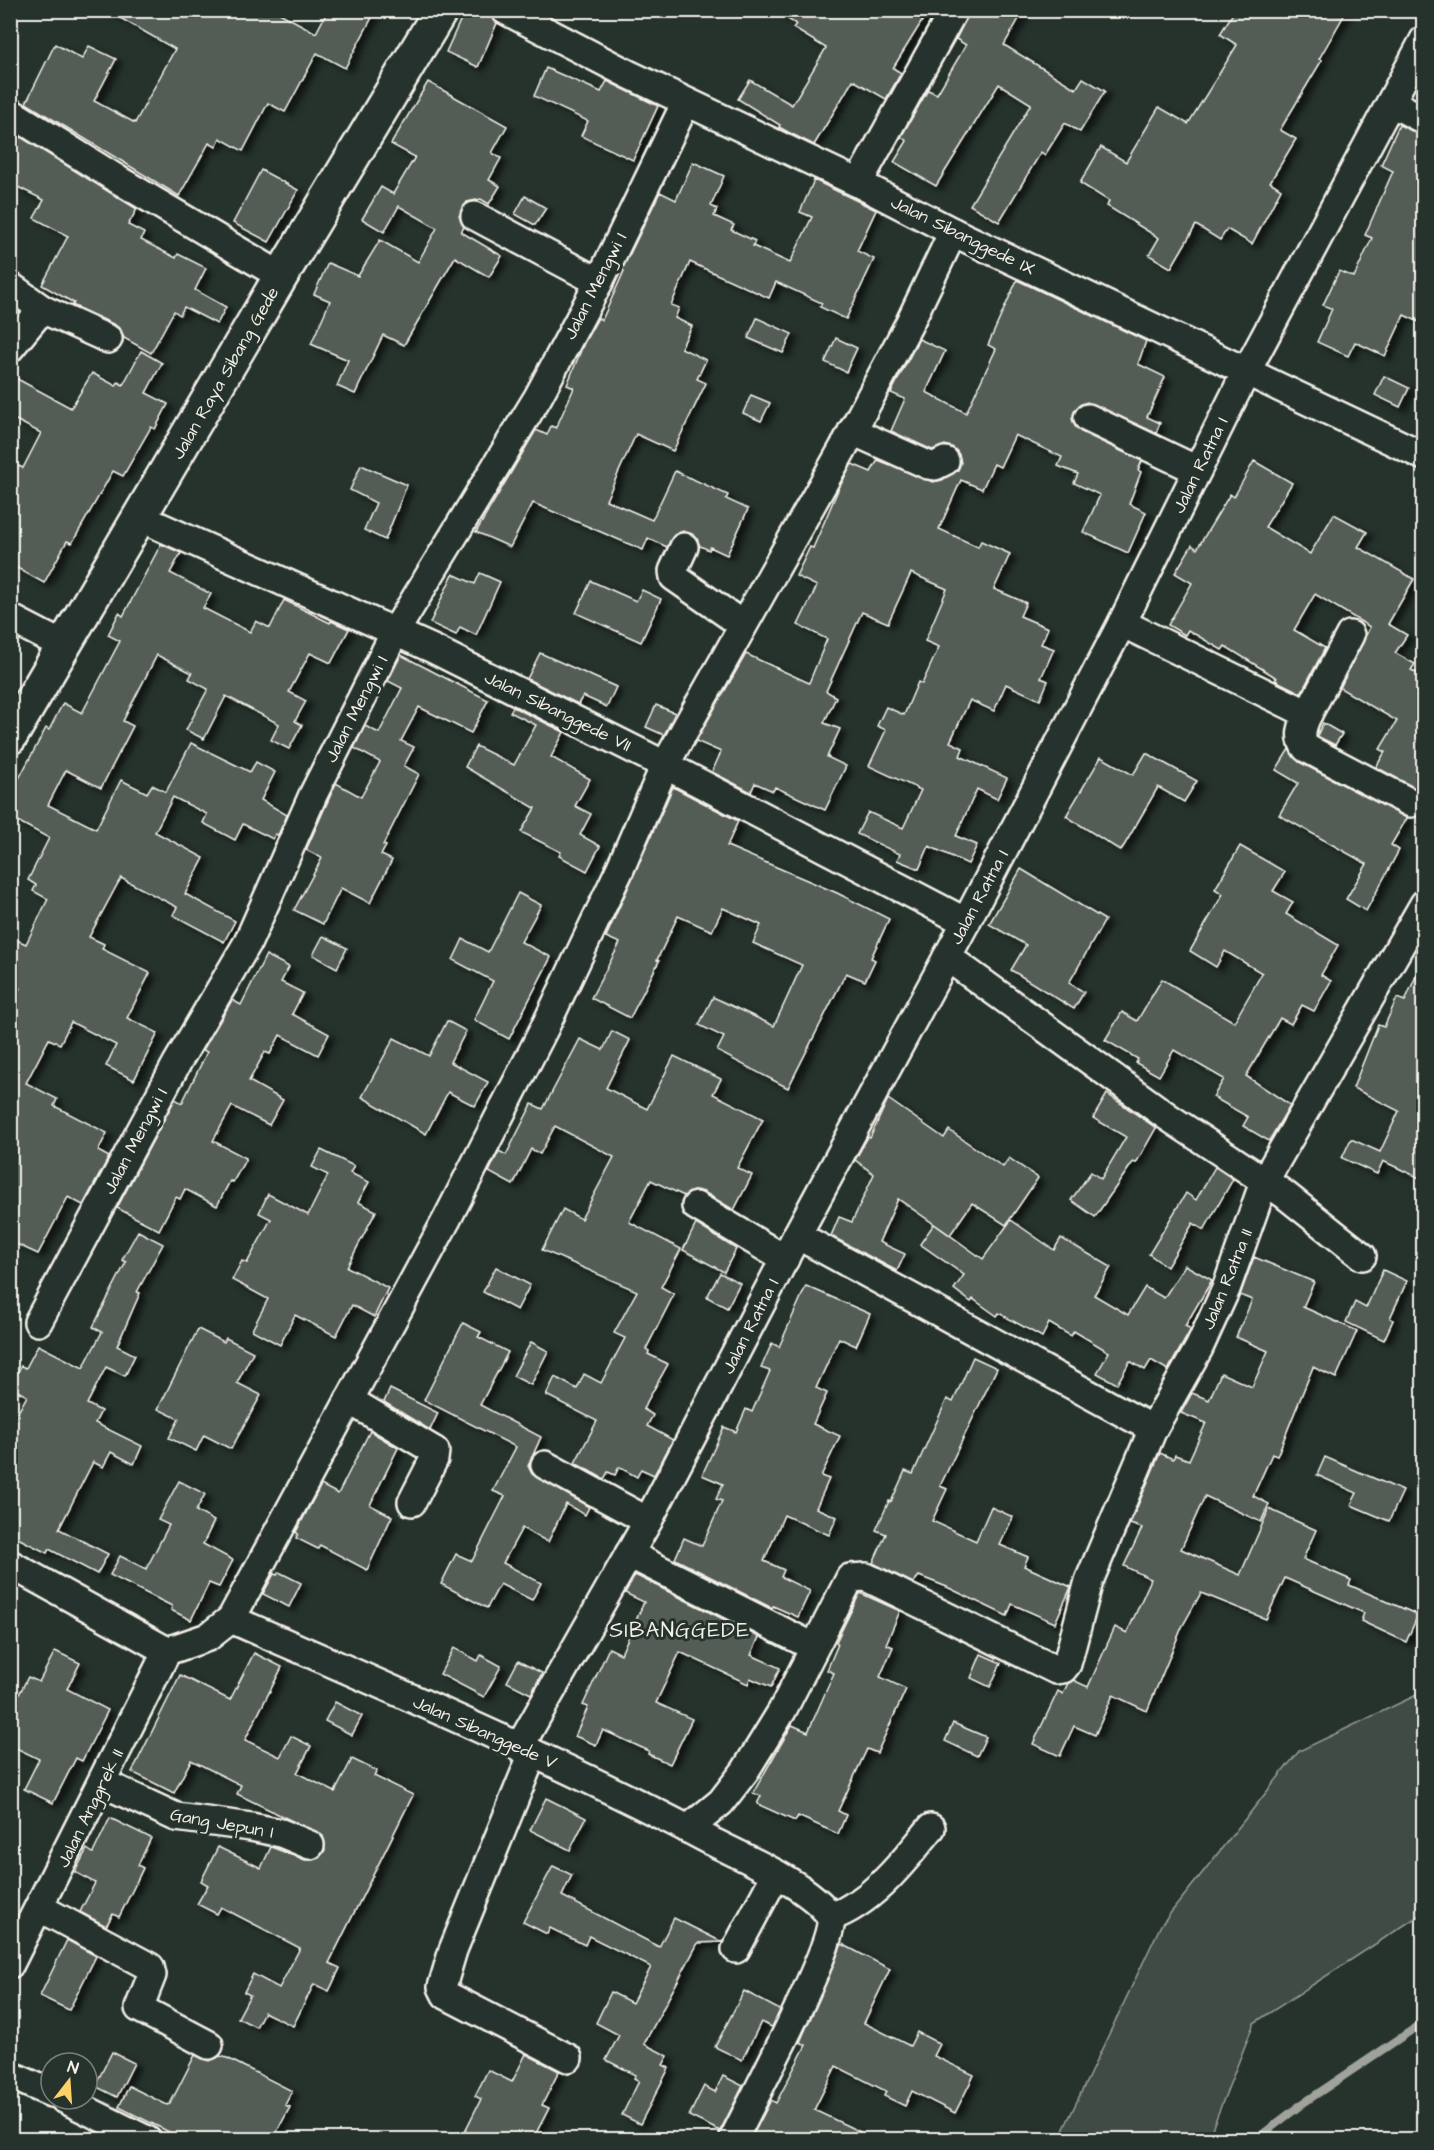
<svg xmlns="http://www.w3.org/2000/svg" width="1434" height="2150" font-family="'Architects Daughter',sans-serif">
  <defs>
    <filter id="shadow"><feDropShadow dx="6" dy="4" stdDeviation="3" flood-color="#0009"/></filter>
  </defs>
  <rect width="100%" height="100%" fill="#26332d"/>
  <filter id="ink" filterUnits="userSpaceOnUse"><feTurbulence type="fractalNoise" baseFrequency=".0167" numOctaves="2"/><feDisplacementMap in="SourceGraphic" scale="12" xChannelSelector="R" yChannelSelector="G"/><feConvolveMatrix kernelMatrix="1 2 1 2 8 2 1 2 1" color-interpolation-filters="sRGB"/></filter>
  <g filter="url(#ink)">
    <polygon fill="#414b45" stroke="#9a9e96" stroke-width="1.5" points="1423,1692 1423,1913 1254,2023 1208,2139 1059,2139 1161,1925 1299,1751"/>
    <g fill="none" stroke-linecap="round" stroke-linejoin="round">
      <polyline stroke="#9fa39b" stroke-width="8" points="1255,2140 1302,2104 1424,2022"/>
    </g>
    <g fill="#525c55" stroke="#f4f1e8" stroke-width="1.5" filter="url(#shadow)">
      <polygon points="106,10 274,10 316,33 328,10 376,10 345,68 317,53 285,112 268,103 243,151 220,138 216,147 209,143 179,196 26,103 55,44 82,59 89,46 116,59 94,101 135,123 175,49"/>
      <polygon points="465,10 489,10 497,23 478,67 446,52"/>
      <polygon points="773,10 929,10 893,68 901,73 886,99 853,80 814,145 788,132 779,127 780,125 738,99 750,80 792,105 826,48 793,28 796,24"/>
      <polygon points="970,10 1024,10 1004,45 1076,89 1083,78 1105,91 1080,132 1065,123 1045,155 1041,152 999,222 970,205 1031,104 999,84 936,186 894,162 907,141 901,137 928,90 937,94 966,45 956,39"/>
      <polygon points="1235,10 1347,10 1319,59 1322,60 1280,130 1296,139 1270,182 1281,189 1252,244 1227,229 1220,240 1196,225 1171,268 1149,255 1159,238 1107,206 1109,201 1080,183 1101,147 1126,162 1159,107 1188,124 1237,45 1220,34"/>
      <polygon points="546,68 601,92 607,81 658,106 633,160 581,136 588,121 534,96"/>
      <polygon points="428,82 507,126 492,153 501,158 489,180 500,186 489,204 481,199 467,202 459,216 464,227 461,232 502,256 489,277 455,257 404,345 383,335 355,394 337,386 348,360 311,344 330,301 314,294 328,263 358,276 380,240 418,262 437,228 399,206 384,232 362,219 381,187 393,194 415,157 391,144"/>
      <polygon points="1399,125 1424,136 1424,324 1404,315 1385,356 1355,342 1348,356 1317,342 1332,309 1323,305 1339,271 1354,277 1372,238 1365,235 1393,171 1381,165"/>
      <polygon points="11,131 137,209 128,225 144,233 141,240 176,258 178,254 206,268 195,290 226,307 217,324 184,307 180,315 174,311 151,353 124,338 121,330 115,325 72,305 74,303 42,285 68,236 34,218 44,200 10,183"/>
      <polygon points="693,162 724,176 711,206 717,209 714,216 734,225 731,230 755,241 753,246 790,263 812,217 800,212 814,180 876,210 857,251 874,259 846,319 820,307 822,303 776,282 769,298 690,262 671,305 679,308 675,318 692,326 681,348 706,360 697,379 706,383 673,451 636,434 606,500 652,520 675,471 728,495 726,499 748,509 727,555 710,547 709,550 700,546 696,537 683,531 674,535 667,547 648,538 643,550 533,503 510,547 476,532 536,430 547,435 551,426 556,428 574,388 567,385 584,343 598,318 602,320 624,271 622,270 660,192 676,200"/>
      <polygon points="261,170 298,190 269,242 233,223"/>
      <polygon points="525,196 546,208 535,225 515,214"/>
      <polygon points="1017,280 1146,341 1138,364 1165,377 1147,417 1160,423 1156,433 1087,402 1079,405 1072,419 1075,426 1081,432 1142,461 1138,470 1141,472 1129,504 1146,512 1128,553 1083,532 1100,495 1074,483 1078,474 1058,466 1062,457 1015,435 1000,467 994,464 982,489 961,480 939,529 978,547 981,541 1010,554 994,589 1026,603 1020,616 1048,628 1041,644 1054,649 1041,678 1048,681 1040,700 1006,684 994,711 970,700 950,742 963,748 960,756 1007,778 997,799 977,789 956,836 977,845 968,864 929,846 919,869 897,860 900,854 857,834 868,812 903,828 921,790 869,766 886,730 877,726 886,707 904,715 918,682 922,684 939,647 925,641 947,589 911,573 888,623 862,612 826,691 836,697 824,723 840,729 827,757 846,766 825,810 775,787 773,791 755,783 751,792 712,772 721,752 696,741 746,654 809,683 827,639 798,625 817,586 796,576 810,547 813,548 838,490 852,464 871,472 878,460 933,482 942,480 958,470 961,463 959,455 953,448 945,445 932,450 891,431 905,399 891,393 919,339 945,351 926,392 966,413 996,349 988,345"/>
      <polygon points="757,318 792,334 783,353 748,338"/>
      <polygon points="836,338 857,348 846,372 825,362"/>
      <polygon points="141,351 162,363 146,393 168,404 155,429 151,427 123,476 113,471 72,543 67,541 44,583 10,564 10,462 23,468 41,433 10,417 10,375 71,408 92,373 116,386 118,382 123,385"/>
      <polygon points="1384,376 1409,388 1400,407 1375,395"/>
      <polygon points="751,395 770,403 761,421 743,413"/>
      <polygon points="1254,461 1292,483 1265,527 1310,554 1334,514 1367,532 1358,547 1414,579 1388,624 1407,635 1395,653 1415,664 1411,670 1424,677 1422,792 1376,767 1385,752 1380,749 1397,721 1340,688 1370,627 1315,594 1294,630 1325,648 1301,693 1275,680 1277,678 1225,646 1222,650 1188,630 1185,635 1168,625 1192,583 1175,573 1192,545 1197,549 1230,494 1234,497"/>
      <polygon points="361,465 407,485 385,540 364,530 376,503 350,490"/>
      <polygon points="161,544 181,553 170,573 211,594 203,608 250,632 256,621 270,628 284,600 330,623 331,621 349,629 331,663 310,653 289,692 306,701 295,721 302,725 289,749 271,740 279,724 226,696 204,739 186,730 208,689 189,679 192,673 157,655 123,721 133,726 101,788 66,770 48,805 96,829 121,780 147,793 152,785 166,792 191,743 250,772 256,762 275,772 261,800 287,815 278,835 275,834 273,839 243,824 235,840 203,823 207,814 173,797 155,832 204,858 185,894 235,921 224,942 173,915 177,907 121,878 118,883 89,937 104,944 102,949 150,973 127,1018 158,1033 134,1080 106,1066 116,1045 71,1022 60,1044 49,1039 26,1083 57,1099 54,1106 107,1133 98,1151 109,1157 83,1205 68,1197 38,1254 10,1241 10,1006 20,988 10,983 10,937 26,944 48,899 33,891 36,885 28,880 49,838 10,817 10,779 17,782 46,728 49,730 63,703 82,713 120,641 108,635 119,613 123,616"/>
      <polygon points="480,573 500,582 476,635 460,627 456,635 430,623 453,574 475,584"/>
      <polygon points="591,581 636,601 642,590 661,599 641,642 576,613"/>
      <polygon points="540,653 616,687 607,707 583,696 578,704 527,679"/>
      <polygon points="401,655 488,700 471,733 419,707 401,741 414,747 404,766 419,774 383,845 386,846 381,855 392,860 370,903 341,888 323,924 294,910 322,858 306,850 336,783 361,797 380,762 354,748 365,726 379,733 402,688 388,681"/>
      <polygon points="656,705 675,713 664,735 646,727"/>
      <polygon points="513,707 564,732 551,757 590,779 575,806 591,814 580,835 600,846 587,871 559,856 561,852 521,832 535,808 465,767 476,746 514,765 536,725 510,712"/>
      <polygon points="1323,723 1342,734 1335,745 1317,736"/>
      <polygon points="1289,749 1299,762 1407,818 1391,845 1399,850 1366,911 1346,899 1367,864 1279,815 1298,783 1276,770"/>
      <polygon points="1146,753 1197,781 1184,802 1158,787 1121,851 1066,816 1101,757 1133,775"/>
      <polygon points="673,787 738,821 727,846 837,893 889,919 871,958 875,960 865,981 846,973 788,1088 717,1051 724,1037 699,1025 713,997 774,1026 802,965 753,943 761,925 723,908 712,931 678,916 657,960 659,961 630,1018 591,998 620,943 606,937"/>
      <polygon points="1240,846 1285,872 1273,891 1293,902 1286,914 1338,945 1321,975 1331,981 1314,1011 1302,1005 1291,1024 1280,1018 1246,1076 1290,1105 1269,1141 1243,1126 1248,1117 1213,1097 1224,1079 1174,1050 1159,1076 1136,1063 1138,1059 1105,1040 1122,1012 1137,1021 1162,979 1234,1022 1262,973 1225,951 1216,967 1190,951 1223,894 1215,889"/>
      <polygon points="1021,869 1105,920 1069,983 1084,992 1074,1009 1011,970 1026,945 989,924"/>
      <polygon points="518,893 541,905 521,942 551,957 509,1039 474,1020 493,981 453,960 463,939 488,952"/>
      <polygon points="323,936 347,948 337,968 313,955"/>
      <polygon points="266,955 289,967 281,982 303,993 292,1014 329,1034 318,1055 280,1035 270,1054 265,1052 249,1081 283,1100 269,1125 232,1106 213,1141 246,1158 233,1182 230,1181 217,1206 185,1189 180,1199 176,1197 159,1230 117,1208 175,1099 182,1103 207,1052 203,1050 232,1000 241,1005"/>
      <polygon points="1424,958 1424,1180 1383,1161 1377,1174 1342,1158 1351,1139 1380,1152 1399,1111 1353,1088 1378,1025 1384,1027 1397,998 1405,1001"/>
      <polygon points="447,1021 466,1031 450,1062 488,1082 475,1106 448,1092 426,1134 362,1097 394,1038 429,1056"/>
      <polygon points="612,1031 630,1040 606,1088 647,1109 674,1056 721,1079 713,1094 763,1119 737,1168 752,1175 734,1210 704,1192 696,1190 684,1196 651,1180 629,1222 681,1249 661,1287 674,1294 646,1349 649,1351 648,1354 668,1364 643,1409 653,1415 647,1426 673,1440 654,1475 641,1469 637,1477 619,1467 615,1475 608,1472 604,1479 575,1463 597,1421 546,1395 555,1377 577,1389 584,1374 601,1383 625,1338 614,1333 637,1291 542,1250 563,1209 581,1219 614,1157 555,1126 540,1154 531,1149 513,1185 489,1172 499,1151 506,1155 532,1104 543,1109 580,1039 603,1050"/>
      <polygon points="1107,1094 1156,1128 1136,1163 1133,1162 1095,1217 1071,1200 1091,1172 1101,1179 1126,1137 1093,1118"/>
      <polygon points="888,1099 944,1138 949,1130 1003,1167 1009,1158 1038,1178 1006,1225 972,1203 950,1235 898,1199 879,1242 905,1254 897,1271 831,1236 839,1217 852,1222 874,1174 855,1160 868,1137 870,1138"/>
      <polygon points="321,1150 354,1166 350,1173 369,1182 358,1202 376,1211 347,1267 388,1288 374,1317 352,1305 336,1336 295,1315 280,1345 252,1330 268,1299 232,1280 242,1261 247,1263 271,1219 259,1213 268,1194 308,1215 328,1175 312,1167"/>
      <polygon points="1215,1167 1233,1179 1204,1230 1193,1223 1167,1267 1149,1254 1186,1193 1196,1200"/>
      <polygon points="1011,1220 1054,1250 1061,1238 1111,1267 1094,1295 1128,1315 1145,1287 1164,1298 1185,1265 1212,1280 1185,1326 1191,1329 1168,1370 1151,1360 1145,1370 1130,1361 1117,1384 1097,1373 1109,1352 1074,1331 1071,1336 1049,1323 1042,1337 999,1313 997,1316 973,1299 971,1302 954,1289 964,1275 920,1244 934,1224 983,1259"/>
      <polygon points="696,1224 736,1249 724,1272 683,1250"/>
      <polygon points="138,1231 163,1244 137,1292 140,1293 117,1346 135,1355 125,1376 106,1367 87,1404 101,1411 95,1423 142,1446 134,1464 111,1452 103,1467 93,1462 59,1529 108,1554 97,1574 49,1549 47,1553 10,1534 10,1427 27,1396 10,1387 21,1366 26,1368 38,1345 83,1368 102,1332 93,1327 126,1262 122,1260"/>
      <polygon points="1254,1257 1314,1282 1303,1307 1357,1331 1336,1378 1313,1367 1277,1456 1272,1454 1253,1496 1269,1504 1261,1522 1205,1496 1181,1549 1240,1575 1269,1509 1316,1530 1303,1559 1351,1580 1349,1585 1418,1615 1406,1642 1361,1621 1364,1613 1285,1578 1266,1619 1201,1593 1182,1627 1147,1711 1113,1695 1095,1735 1074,1726 1060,1756 1033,1744 1058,1691 1063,1694 1068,1683 1073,1680 1088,1687 1115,1627 1127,1633 1151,1579 1124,1566 1142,1528 1130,1524 1160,1453 1173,1459 1175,1455 1189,1460 1206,1423 1181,1413 1192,1393 1209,1400 1221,1373 1252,1387 1268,1351 1236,1337 1252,1300 1240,1295"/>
      <polygon points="496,1267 530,1285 517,1310 483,1292"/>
      <polygon points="1383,1270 1407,1281 1390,1318 1393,1320 1384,1340 1346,1322 1355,1302 1366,1308"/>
      <polygon points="720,1273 740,1283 727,1308 707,1297"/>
      <polygon points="806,1286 870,1314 856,1346 839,1338 816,1388 827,1393 813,1424 840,1436 821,1476 829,1479 816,1508 837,1517 829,1535 784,1515 764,1561 784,1570 781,1577 810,1591 798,1617 773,1606 772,1608 675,1559 684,1538 702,1546 722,1501 716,1499 723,1484 702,1475 724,1427 736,1432 746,1409 752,1412 770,1371 761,1368 772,1343 779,1347"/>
      <polygon points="463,1323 481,1332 478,1337 508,1352 480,1405 541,1437 528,1466 532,1474 589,1507 585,1515 566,1504 548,1542 522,1528 503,1563 541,1583 532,1600 500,1584 487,1608 441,1584 456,1554 472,1561 505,1496 493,1491 516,1447 424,1400"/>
      <polygon points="198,1329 224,1342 226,1338 253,1352 237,1383 261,1395 231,1449 204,1435 196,1451 169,1438 179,1419 158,1409"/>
      <polygon points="531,1342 548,1351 531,1385 513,1376"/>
      <polygon points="973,1357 997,1368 940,1486 947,1489 932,1521 976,1541 991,1507 1013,1517 1000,1545 1028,1557 1024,1566 1071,1587 1055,1623 1012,1604 1007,1616 947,1587 919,1576 913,1583 873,1563 886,1534 876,1530 889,1501 891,1502 905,1471 913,1474 947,1399 953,1402"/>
      <polygon points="390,1389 438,1413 430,1430 384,1402"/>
      <polygon points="370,1431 398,1448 370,1505 392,1516 367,1570 320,1545 318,1549 296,1538 298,1534 296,1532 321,1485 338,1494"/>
      <polygon points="1325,1457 1403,1491 1389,1521 1351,1505 1357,1493 1317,1475"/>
      <polygon points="179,1481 205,1494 196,1511 214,1521 203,1544 233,1560 219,1587 209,1583 191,1620 171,1610 172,1606 110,1575 120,1556 146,1569 169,1525 158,1520"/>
      <polygon points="279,1572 301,1583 289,1607 263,1594 274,1574 277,1575"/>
      <polygon points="635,1575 759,1637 751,1655 780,1668 771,1687 750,1678 748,1684 680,1652 656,1703 692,1719 670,1764 648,1754 649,1751 603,1730 596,1745 575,1736 588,1707 583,1705 609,1648 621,1654 644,1602 625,1593"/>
      <polygon points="860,1593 900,1611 886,1644 893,1647 880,1677 906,1689 877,1753 867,1749 838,1811 846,1815 838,1834 798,1816 795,1821 757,1804 761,1796 753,1793 792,1725 808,1732 834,1673 827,1670 838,1644 836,1642"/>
      <polygon points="454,1648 478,1661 481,1655 501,1666 484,1697 440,1674"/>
      <polygon points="55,1651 80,1663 67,1689 108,1710 82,1761 76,1758 53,1803 24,1789 39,1759 10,1745 10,1712 28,1677 39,1682"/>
      <polygon points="254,1653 282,1667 245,1740 280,1757 291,1736 311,1746 297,1773 335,1792 352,1759 377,1771 374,1776 413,1795 329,1963 340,1968 329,1991 314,1984 293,2026 264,2012 256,2027 238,2018 250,1995 244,1992 253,1974 279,1988 300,1948 221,1907 217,1914 197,1904 208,1885 201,1881 218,1847 261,1868 271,1847 305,1860 319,1858 325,1850 323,1836 237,1794 241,1785 191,1760 174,1793 132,1772 180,1675 230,1700"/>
      <polygon points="981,1654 1001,1663 990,1687 971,1678"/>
      <polygon points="518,1661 542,1673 531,1694 507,1682"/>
      <polygon points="335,1702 362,1716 352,1735 325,1721"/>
      <polygon points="953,1723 986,1737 977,1756 945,1741"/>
      <polygon points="546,1798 586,1818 570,1850 530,1830"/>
      <polygon points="110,1818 151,1838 138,1865 143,1868 132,1891 119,1917 113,1914 106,1926 80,1912 95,1883 75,1872 87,1849 93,1853"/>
      <polygon points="553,1866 572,1875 562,1896 659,1947 674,1918 722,1942 698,1943 644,2044 668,2056 663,2065 669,2068 640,2124 622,2115 639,2081 634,2078 636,2075 606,2060 619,2035 596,2023 611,1992 632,2003 651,1967 589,1936 585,1945 550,1928 547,1934 523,1922"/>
      <polygon points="67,1940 96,1956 69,2010 40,1996"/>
      <polygon points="842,1944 890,1969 864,2023 910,2046 917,2032 940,2044 934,2056 974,2075 955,2113 912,2091 905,2106 884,2096 886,2091 836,2066 814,2110 875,2139 751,2139 771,2100 776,2103 806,2045 800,2042"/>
      <polygon points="744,1991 780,2010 772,2027 761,2022 742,2060 715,2047"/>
      <polygon points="112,2052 134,2063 117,2097 95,2086"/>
      <polygon points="526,2054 559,2071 542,2105 549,2108 533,2139 461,2139 481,2099 475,2096 488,2070 512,2082"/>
      <polygon points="195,2055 209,2061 220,2056 227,2058 292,2091 285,2105 290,2107 273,2139 183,2139 119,2107 129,2086 167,2105 170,2104"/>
      <polygon points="723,2076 743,2086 720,2131 689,2116 704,2086 715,2092"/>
    </g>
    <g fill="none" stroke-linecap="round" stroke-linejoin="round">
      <defs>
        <g id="minor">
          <polyline points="505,10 628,74 858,183 953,232 1424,456"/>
          <polyline points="1392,103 1424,120"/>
          <polyline points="10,112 117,179 281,276"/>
          <polyline points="858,183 954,10"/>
          <polyline points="475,216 599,282"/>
          <polyline points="10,286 42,309"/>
          <polyline points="10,348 42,309 108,339"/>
          <polyline points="1088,418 1197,470"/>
          <polyline points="852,431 928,465 935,466 945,461"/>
          <polyline points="141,518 433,649 665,765 966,922"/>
          <polyline points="684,547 673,571 674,577 743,625"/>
          <polyline points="10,618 64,646"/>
          <polyline points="1122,623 1308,714 1350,635"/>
          <path d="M1308 714C1302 726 1298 738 1306 748L1411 803"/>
          <polyline points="947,957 1168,1117 1284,1194 1362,1256"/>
          <polyline points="696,1206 785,1259"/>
          <polyline points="797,1235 1153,1429"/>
          <polyline points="38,1322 177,1063 248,942 313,795 395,632 538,397 599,282 686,102"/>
          <polyline points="349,1400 435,1451 434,1459 412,1502"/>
          <polyline points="545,1465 648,1521"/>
          <polyline points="629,1554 814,1647"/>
          <path d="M10 1564 167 1651 208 1637 231 1619C393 1690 556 1759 713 1842 747 1859 810 1886 831 1917 873 1902 904 1861 931 1828"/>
          <polyline points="231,1619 447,1219 545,1027 620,869 665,765 846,443 909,324 953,232"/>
          <polyline points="520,1746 648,1521 797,1235 966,922 1122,623 1246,372 1424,40"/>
          <polyline points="533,1753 453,1950 442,1987 446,1995 568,2058"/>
          <polyline points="103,1783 176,1817 251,1827 281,1833 310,1845"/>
          <polyline points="688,1829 721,1802 745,1771 782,1711 850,1578 866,1577 1056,1670 1063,1669 1067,1664 1089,1581 1153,1429 1199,1348 1226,1289 1264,1182 1424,904"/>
          <polyline points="40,1908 150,1967 152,1975 139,2008 209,2045"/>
          <polyline points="736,1949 776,1874"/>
          <polyline points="10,1964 167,1651"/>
          <polyline points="10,2075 51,2093"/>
          <polyline points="64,2099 147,2140"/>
          <path d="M733 2140C751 2103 835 1946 831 1917"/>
        </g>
        <polyline id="secondary" points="10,737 281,276 441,10"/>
      </defs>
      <use href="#minor" stroke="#f4f1e8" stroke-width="32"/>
      <use href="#secondary" stroke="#f4f1e8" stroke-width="38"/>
      <use href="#minor" stroke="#26332d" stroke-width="27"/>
      <use href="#secondary" stroke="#26332d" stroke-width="33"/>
    </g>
  </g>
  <g text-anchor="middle" stroke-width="6" stroke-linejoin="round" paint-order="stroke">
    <g font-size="18" fill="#f4f1e8" stroke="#26332d">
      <text transform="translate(963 235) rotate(26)" y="6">Jalan Sibanggede IX</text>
      <text transform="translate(595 286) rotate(-63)" y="6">Jalan Mengwi I</text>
      <text transform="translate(225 373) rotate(-60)" y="6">Jalan Raya Sibang Gede</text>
      <text transform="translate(1200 465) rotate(-64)" y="6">Jalan Ratna I</text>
      <text transform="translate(356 709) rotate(-63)" y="6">Jalan Mengwi I</text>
      <text transform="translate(558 711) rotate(26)" y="6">Jalan Sibanggede VII</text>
      <text transform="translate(979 897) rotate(-62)" y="6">Jalan Ratna I</text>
      <text transform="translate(135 1141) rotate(-62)" y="6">Jalan Mengwi I</text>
      <text transform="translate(1227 1279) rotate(-68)" y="6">Jalan Ratna II</text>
      <text transform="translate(750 1326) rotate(-63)" y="6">Jalan Ratna I</text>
      <text transform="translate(485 1732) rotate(24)" y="6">Jalan Sibanggede V</text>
      <text transform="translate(90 1808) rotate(-64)" y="6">Jalan Anggrek II</text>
      <text transform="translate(222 1823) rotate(10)" y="6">Gang Jepun I</text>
    </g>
    <g font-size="21" letter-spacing="1.5" fill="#f4f1e8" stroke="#26332d">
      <text x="680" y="1637">SIBANGGEDE</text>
    </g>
  </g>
  <rect width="1434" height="2150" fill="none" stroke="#26332d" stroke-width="36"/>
  <rect x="18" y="18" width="1398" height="2114" fill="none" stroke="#f4f1e8" stroke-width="2" filter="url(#ink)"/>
  <g transform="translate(69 2081) rotate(17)"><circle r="28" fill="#26332d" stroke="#787f78" stroke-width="1.5"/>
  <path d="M0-4.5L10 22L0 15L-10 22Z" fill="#ffd166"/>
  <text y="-9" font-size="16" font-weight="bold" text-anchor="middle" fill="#f4f1e8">N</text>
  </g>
</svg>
